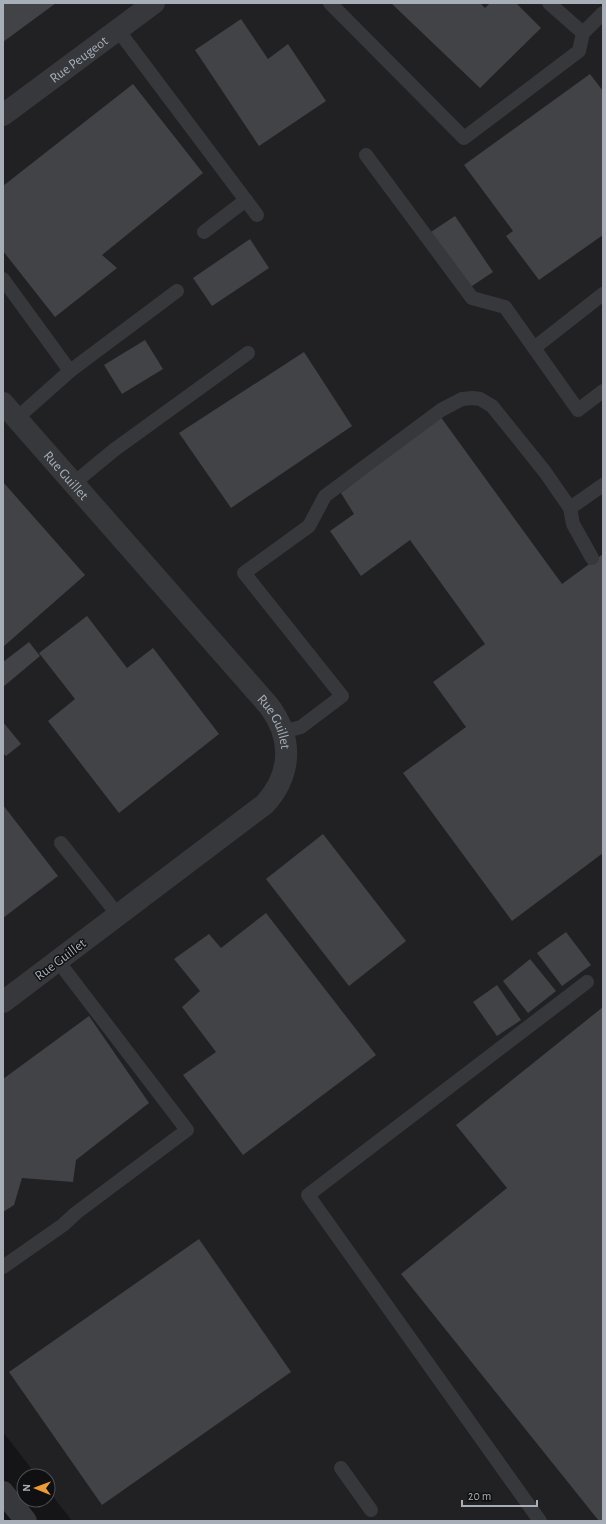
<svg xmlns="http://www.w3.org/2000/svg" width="606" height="1524" font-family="'Alegreya Sans',sans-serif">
  <rect width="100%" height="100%" fill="#151517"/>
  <polygon fill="#212124" points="3,3 603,3 603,1521 72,1521 48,1490 48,1476 37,1476 3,1432"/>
  <g fill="#414347">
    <polygon points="3,3 56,3 3,42"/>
    <polygon points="391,3 480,3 485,8 490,3 516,3 541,28 480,88"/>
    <polygon points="241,19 268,59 288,44 326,101 259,146 195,50"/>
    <polygon points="590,74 603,91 603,235 539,280 506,236 513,231 464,165"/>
    <polygon points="133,84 203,173 102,255 117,268 55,317 3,251 3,186"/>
    <polygon points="455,216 493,272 469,288 431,232"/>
    <polygon points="250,239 269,268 212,306 193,278"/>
    <polygon points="145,340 163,369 122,394 104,365"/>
    <polygon points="304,352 352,426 231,508 179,433"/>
    <polygon points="440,416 562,584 603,554 603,853 512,921 403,773 466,727 433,682 485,644 410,540 361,576 330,531 354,514 341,493"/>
    <polygon points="3,482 85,575 3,647"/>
    <polygon points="87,616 127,668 153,648 219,734 119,813 48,721 75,699 39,653"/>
    <polygon points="29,642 40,656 3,687 3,662"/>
    <polygon points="3,722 21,744 6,756 3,753"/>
    <polygon points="3,805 58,876 3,918"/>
    <polygon points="323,834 406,941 349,986 266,879"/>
    <polygon points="266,913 376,1055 243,1155 183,1075 216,1052 182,1007 200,991 174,959 209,934 221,948"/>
    <polygon points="566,932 591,965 562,986 537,953"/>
    <polygon points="530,959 556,991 528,1013 503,981"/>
    <polygon points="497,985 521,1020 497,1036 473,1002"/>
    <polygon points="603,1007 603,1521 599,1521 401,1274 507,1188 456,1125"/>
    <polygon points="89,1016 149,1103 76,1160 73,1182 22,1178 14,1205 3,1212 3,1079"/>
    <polygon points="199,1239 291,1372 102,1505 9,1372"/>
  </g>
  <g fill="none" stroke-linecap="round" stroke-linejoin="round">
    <g stroke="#36383c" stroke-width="14">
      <polyline points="330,3 464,138 579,51 583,33"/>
      <polyline points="549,3 583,33 603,13"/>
      <polyline points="118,30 257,215"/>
      <polyline points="366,155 472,298 505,307 578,410 603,391"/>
      <polyline points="204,232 246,200"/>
      <polyline points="3,279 70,371 17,418"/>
      <polyline points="534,348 603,294"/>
      <polyline points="70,371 177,291"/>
      <polyline points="74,483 114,450 248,353"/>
      <polyline points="570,508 573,524 592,558"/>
      <polyline points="283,732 301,727 342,696 244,573 309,526 325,496 441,410 462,399 473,398 480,399 492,406 545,472 570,508 603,485"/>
      <polyline points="61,843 118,915"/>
      <polyline points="3,1267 63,1225 76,1213 187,1130 58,961"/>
      <polyline points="341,1468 371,1510"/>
      <polyline points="540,1521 308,1195 587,982"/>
    </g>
    <g stroke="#36383c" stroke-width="22">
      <path id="s1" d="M3 115 154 3"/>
      <path id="s2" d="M3 403 269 706C293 738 292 774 265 804L3 1002"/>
      <polyline points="3,1492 26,1521"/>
    </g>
  </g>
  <g text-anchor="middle" stroke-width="3" stroke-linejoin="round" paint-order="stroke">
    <g font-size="14" fill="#a7aeb7" stroke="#101012">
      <text dy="5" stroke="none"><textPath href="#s1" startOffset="94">Rue Peugeot</textPath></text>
      <text dy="5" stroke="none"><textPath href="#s2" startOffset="96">Rue Guillet</textPath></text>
      <text dy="5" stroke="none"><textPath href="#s2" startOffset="420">Rue Guillet</textPath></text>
      <text transform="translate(60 959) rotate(-37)" y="5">Rue Guillet</text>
    </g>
  </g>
  <rect width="606" height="1524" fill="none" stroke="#a7aeb7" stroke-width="8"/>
  <g transform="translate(36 1488) rotate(271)"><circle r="19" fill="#101012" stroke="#4c4f54"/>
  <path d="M0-3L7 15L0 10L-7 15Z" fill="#eb9c39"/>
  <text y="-6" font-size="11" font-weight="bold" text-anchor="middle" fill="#a7aeb7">N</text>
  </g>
  <path d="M462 1500v6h75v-6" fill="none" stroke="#a7aeb7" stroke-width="2"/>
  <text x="468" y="1500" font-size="12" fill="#a7aeb7" stroke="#101012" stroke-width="3" paint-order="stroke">20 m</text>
</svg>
